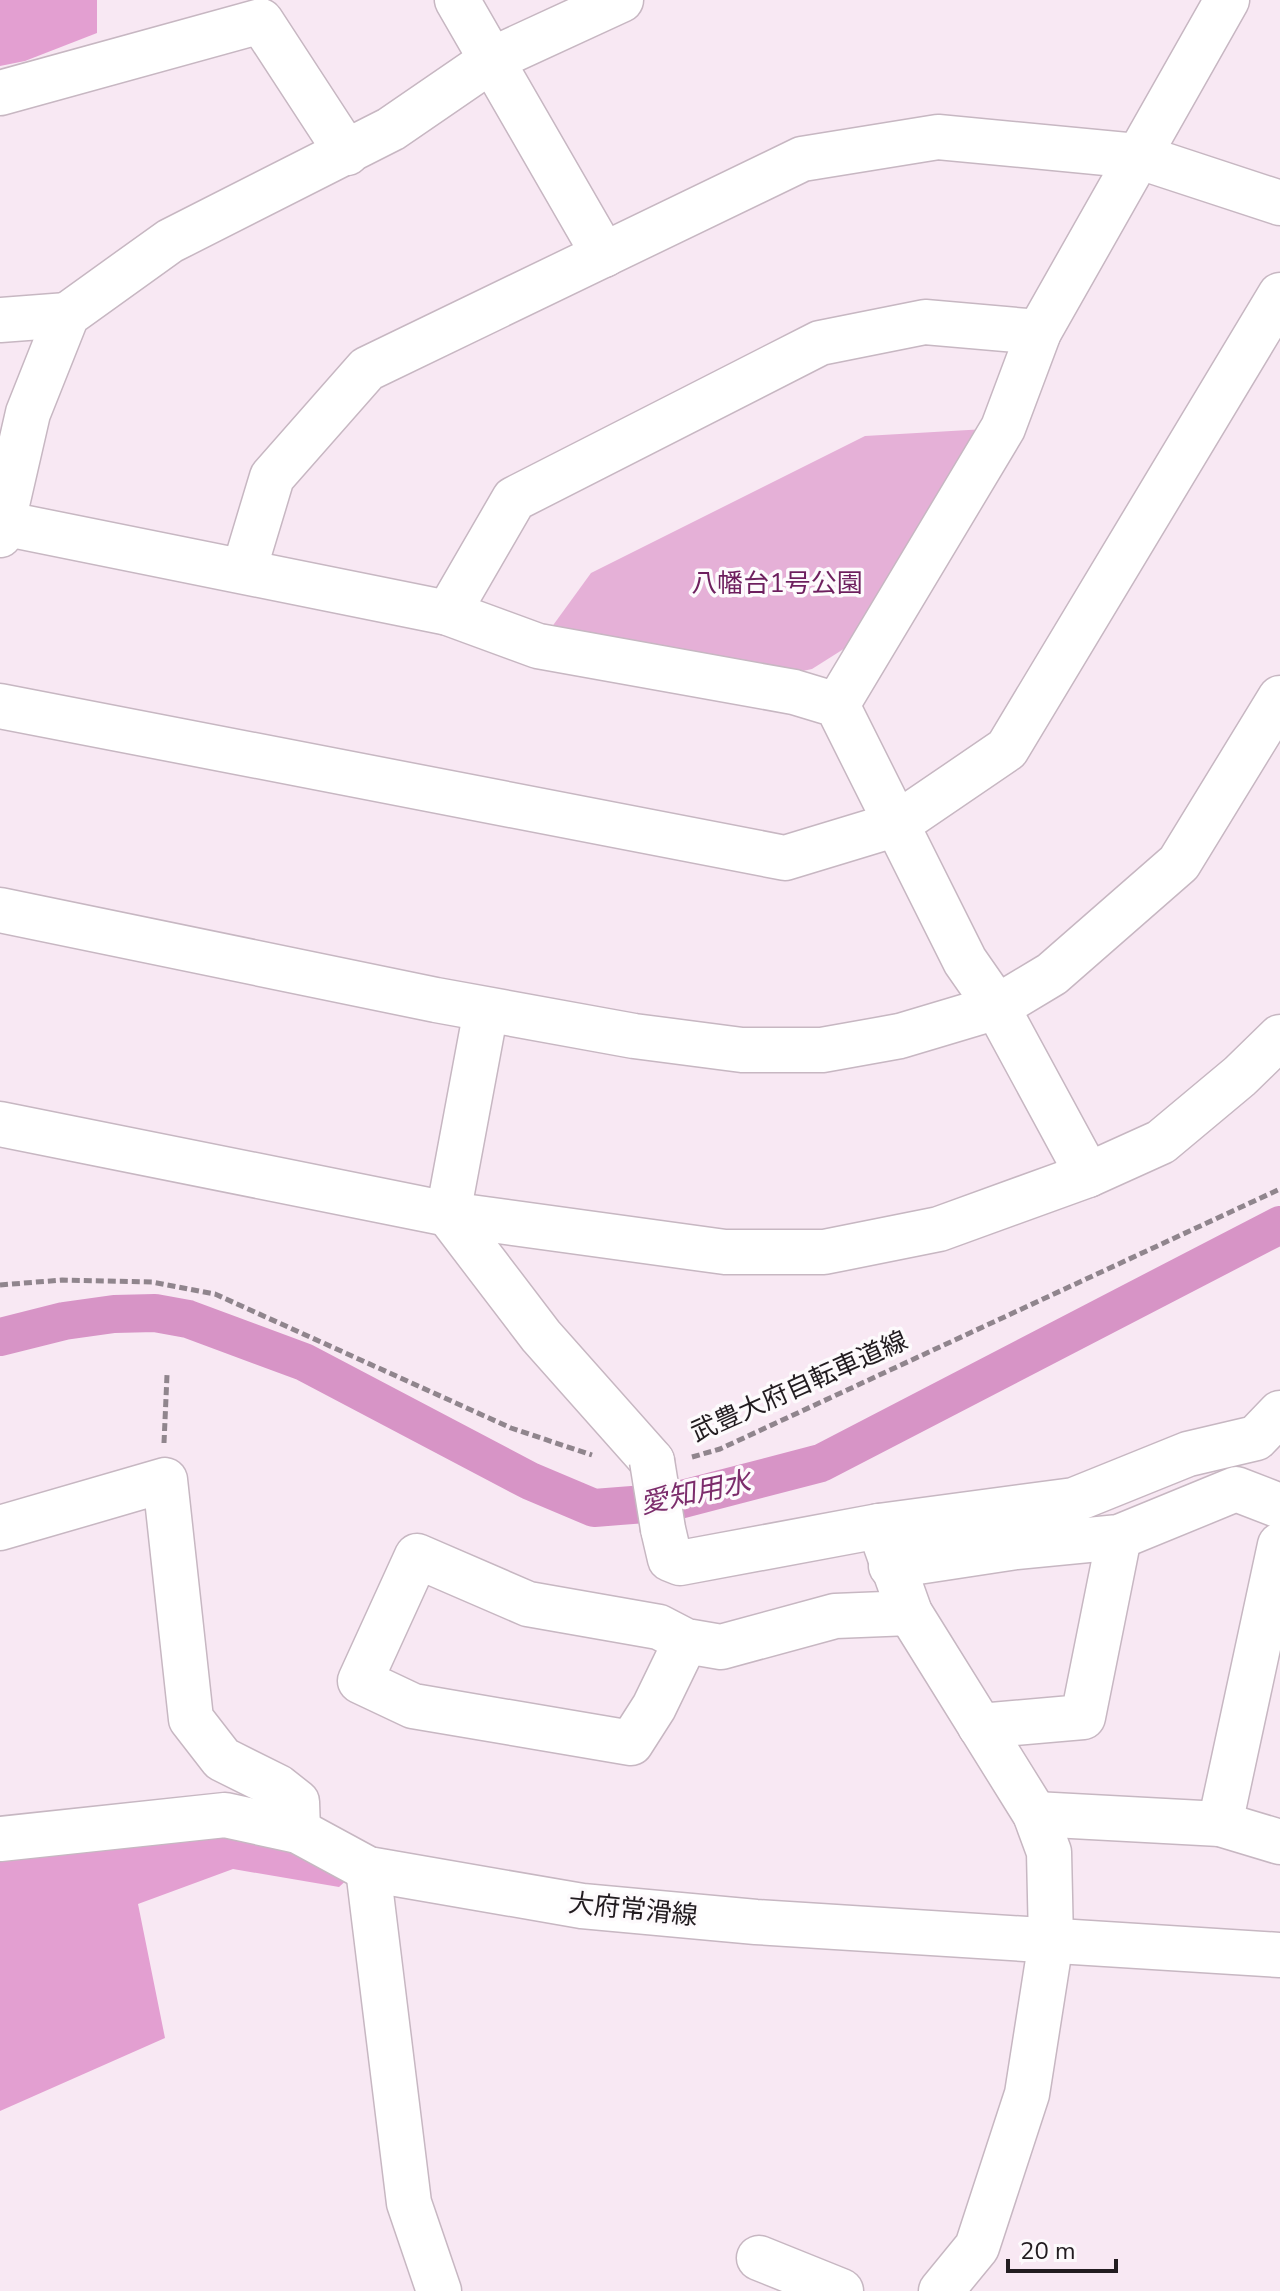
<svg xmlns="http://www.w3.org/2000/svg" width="1280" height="2291" font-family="'Nunito Sans','Noto Sans JP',sans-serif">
  <rect width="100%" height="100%" fill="#f8e8f3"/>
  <polygon fill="#e5b0d7" points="1003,428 850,645 812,669 743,684 538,646 591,573 865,436"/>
  <g fill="#e39fd1">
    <polygon points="0,0 97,0 97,33 25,61 0,66"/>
    <polygon points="226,1826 305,1843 350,1877 339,1887 233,1869 138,1904 165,2038 0,2111 0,1856"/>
  </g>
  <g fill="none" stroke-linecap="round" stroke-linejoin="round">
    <polyline stroke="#d794c6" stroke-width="38" points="0,1337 64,1321 114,1314 155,1313 188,1319 304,1362 530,1481 594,1508 671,1502 821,1463 1280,1225"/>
    <defs>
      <g id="minor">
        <polyline points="457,0 604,255"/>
        <polyline points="0,93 261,21 347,153"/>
        <polyline points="0,320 67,315"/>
        <polyline points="2,523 448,613 538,646 794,692 837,705 965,961 997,1007 1088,1175"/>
        <polyline points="0,535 28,413 67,315 170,241 391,129 493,59 621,0"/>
        <polyline points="244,570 272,477 367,369 802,159 938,137 1137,156 1280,203"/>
        <polyline points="448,613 514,499 820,343 925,322 1039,332"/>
        <polyline points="837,705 1003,428 1039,332 1227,0"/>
        <polyline points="0,706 785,858 897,824 1007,749 1280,295"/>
        <polyline points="0,910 436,1000 634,1036 742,1050 822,1050 900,1036 997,1007 1052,974 1179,863 1280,698"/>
        <polyline points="486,1010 448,1214 541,1336 652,1461"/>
        <polyline points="0,1124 448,1214 725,1252 824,1252 939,1229 1088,1175 1161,1142 1240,1076 1280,1037"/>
        <polyline points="0,1528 165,1480 191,1719 222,1759 278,1787 297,1802 298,1831"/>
        <polyline points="663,1529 670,1559 680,1563 879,1526"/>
        <polyline points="891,1566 1016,1547 1119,1537 1236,1489 1280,1506"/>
        <polyline points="686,1641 654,1707 631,1743 413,1706 360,1681 417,1556 528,1604 659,1627 686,1641 721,1647 835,1616 910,1613"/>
        <polyline points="980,1726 1083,1717 1119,1537"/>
        <polyline points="1035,1814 1220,1824 1280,1842"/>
        <polyline points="1220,1824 1280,1545"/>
        <polyline points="368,1869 409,2203 439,2291"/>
        <polyline points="759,2258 841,2291"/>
        <polyline points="941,2291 977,2247 1027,2094 1051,1941 1049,1852 1035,1814 910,1613 879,1526 1074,1500 1188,1454 1256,1438 1280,1413"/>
      </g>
      <polyline id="major" points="0,1839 225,1815 298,1831 368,1869 582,1906 756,1922 1280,1955"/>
    </defs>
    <use href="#minor" stroke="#c7b7c2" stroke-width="47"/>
    <use href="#major" stroke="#c7b7c2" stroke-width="47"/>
    <g stroke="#90858d" stroke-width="5" stroke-dasharray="8 4" stroke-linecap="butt">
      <polyline points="0,1285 62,1280 152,1282 215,1294 511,1428 592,1455"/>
      <polyline points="164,1443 167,1375"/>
      <polyline points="692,1457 720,1449 1280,1189"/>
    </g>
    <use href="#minor" stroke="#fff" stroke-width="44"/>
    <use href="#major" stroke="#fff" stroke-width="44"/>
    <defs>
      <polyline id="minor-bridge" points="652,1461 663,1529"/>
    </defs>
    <use href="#minor-bridge" stroke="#c7b7c2" stroke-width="47" stroke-linecap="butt"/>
    <use href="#minor-bridge" stroke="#fff" stroke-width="44"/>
  </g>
  <g text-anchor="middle" stroke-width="7" stroke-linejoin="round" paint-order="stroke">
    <g font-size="26" fill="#6d1f5e" stroke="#fdfafc">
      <text x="777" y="592">八幡台1号公園</text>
    </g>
    <g font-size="26" fill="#221c20" stroke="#fdfafc">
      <text transform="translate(799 1386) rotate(-24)" y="9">武豊大府自転車道線</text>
      <text transform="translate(633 1909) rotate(6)" y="9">大府常滑線</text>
    </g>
    <g font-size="28" font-style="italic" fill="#7c2d6c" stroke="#fdfafc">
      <text transform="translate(695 1492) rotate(-12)" y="10">愛知用水</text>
    </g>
  </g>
  <path d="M1008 2259v12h108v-12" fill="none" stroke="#221c20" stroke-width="4"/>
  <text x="1020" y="2259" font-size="24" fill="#221c20" stroke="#fdfafc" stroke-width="6" paint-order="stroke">20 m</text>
</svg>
